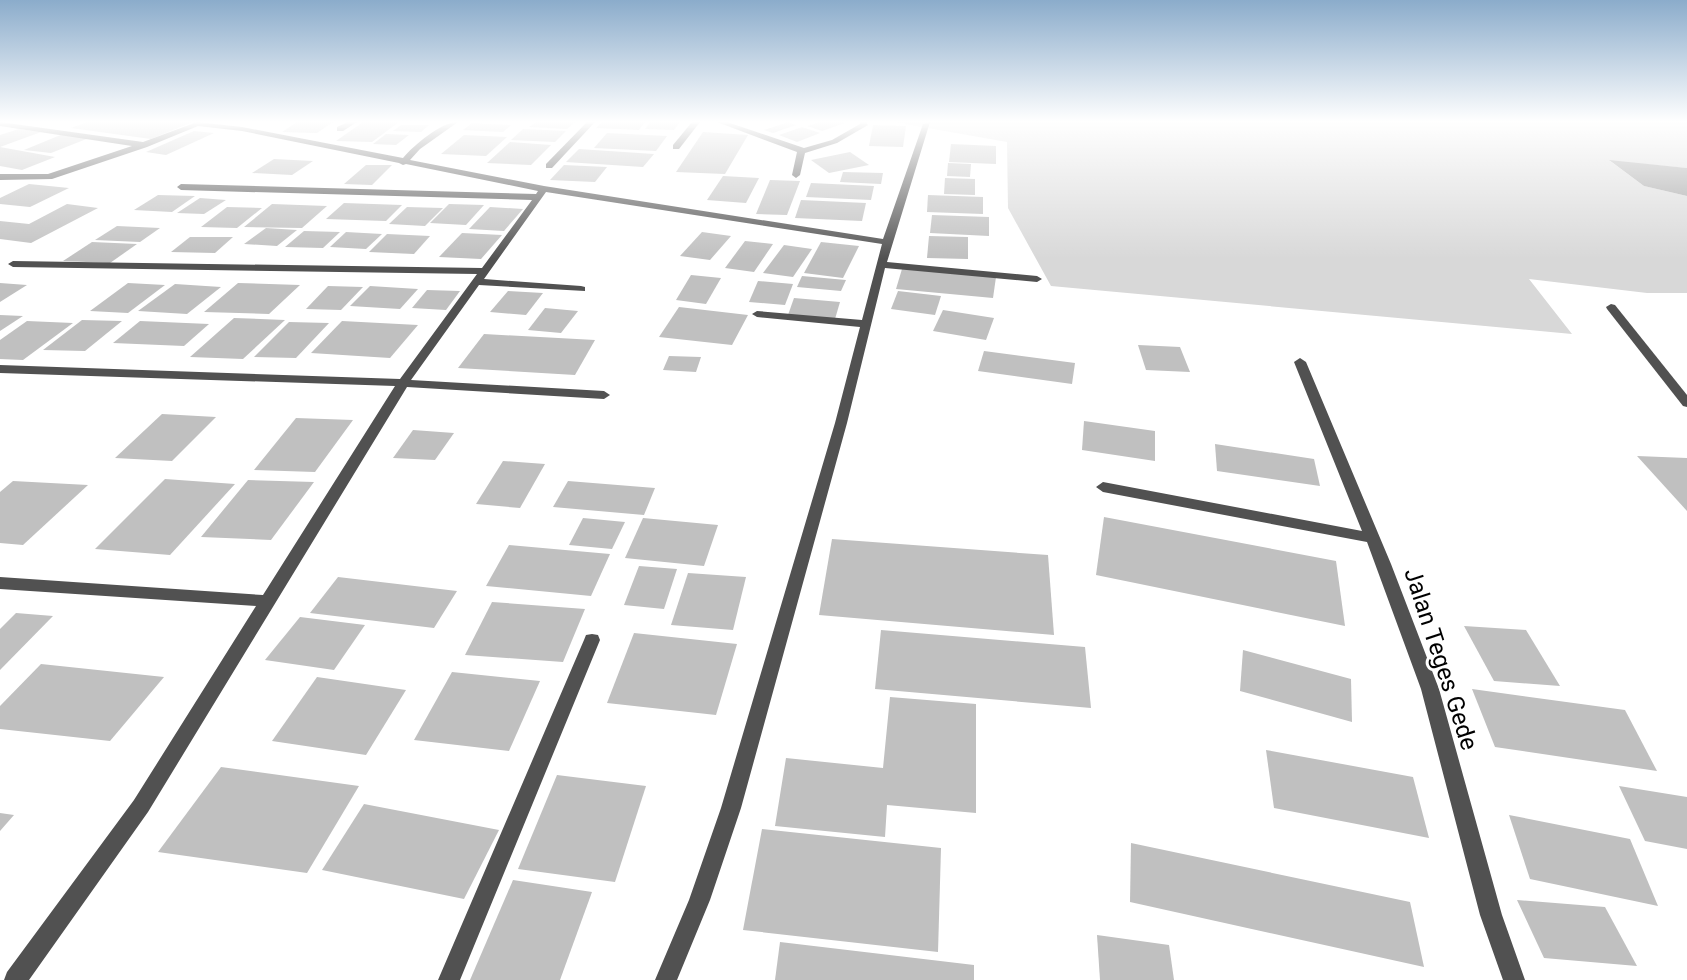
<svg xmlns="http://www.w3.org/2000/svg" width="1687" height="980" font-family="Roboto,sans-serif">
  <rect width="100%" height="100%" fill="#fff"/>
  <polygon fill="#d8d8d8" points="894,122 1687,122 1687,168 1610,161 1644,186 1687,196 1687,293 1647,293 1529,279 1572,334 1051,286 1008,208 1007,142"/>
  <polygon fill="#9f9f9f" points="1609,160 1687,168 1687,196 1644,186"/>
  <g fill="#c0c0c0">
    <polygon points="87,122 193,122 151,139 71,128"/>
    <polygon points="297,122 333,122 317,133 282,132"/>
    <polygon points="363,122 399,122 372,142 336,141"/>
    <polygon points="536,122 575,122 567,129 529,127"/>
    <polygon points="602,122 645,122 639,130 596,128"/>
    <polygon points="650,122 680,122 674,130 645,129"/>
    <polygon points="788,122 796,125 773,133 764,130"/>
    <polygon points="820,122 840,122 845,123 822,131 807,126"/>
    <polygon points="472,123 511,125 503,132 463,130"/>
    <polygon points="401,125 429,125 421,132 393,131"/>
    <polygon points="873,125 906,126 903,147 869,146"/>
    <polygon points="802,127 820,133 797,142 779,135"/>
    <polygon points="19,129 41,132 0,147 0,135"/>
    <polygon points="523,129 566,131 555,142 511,140"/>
    <polygon points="194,131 214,133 166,155 146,152"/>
    <polygon points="703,132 748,135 725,174 676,172"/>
    <polygon points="607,133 667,136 656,151 594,148"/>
    <polygon points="63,134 89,138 51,153 24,150"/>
    <polygon points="386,134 409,135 396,145 373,144"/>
    <polygon points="464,135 507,137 486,156 441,154"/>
    <polygon points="510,142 551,145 531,165 487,163"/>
    <polygon points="951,144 996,146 996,164 949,162"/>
    <polygon points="0,147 55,157 22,170 0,166"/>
    <polygon points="579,149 654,154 643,167 566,162"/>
    <polygon points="850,152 869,165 829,173 811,160"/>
    <polygon points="274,159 313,161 292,175 252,173"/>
    <polygon points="948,163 971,164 970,177 947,176"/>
    <polygon points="366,165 392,165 372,185 344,184"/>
    <polygon points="564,165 607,167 595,182 550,180"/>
    <polygon points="843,172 883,173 881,184 840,182"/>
    <polygon points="723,176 759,178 746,203 707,200"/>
    <polygon points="945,178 975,179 975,195 944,194"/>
    <polygon points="770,180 800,181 787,215 756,214"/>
    <polygon points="811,183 874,186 871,200 806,197"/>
    <polygon points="29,184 69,188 30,207 0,204 0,198"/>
    <polygon points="158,195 195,196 172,212 134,210"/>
    <polygon points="928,195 983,197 983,214 927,212"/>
    <polygon points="200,198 226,200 204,214 177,213"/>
    <polygon points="801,200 866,203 862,221 795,218"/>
    <polygon points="344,203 402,205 386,221 326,219"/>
    <polygon points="67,204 98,208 31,243 0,239 0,221 29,224"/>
    <polygon points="272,204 327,206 302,228 244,227"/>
    <polygon points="449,204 484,205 466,225 430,223"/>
    <polygon points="227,207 262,208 237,228 201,227"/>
    <polygon points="407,207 443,208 425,226 389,224"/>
    <polygon points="490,207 523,209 504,231 469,229"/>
    <polygon points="932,215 989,217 989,236 930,233"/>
    <polygon points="117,226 160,228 140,242 95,240"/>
    <polygon points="266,228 297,230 277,246 244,244"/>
    <polygon points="304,231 340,232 323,248 285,247"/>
    <polygon points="346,232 382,234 366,249 330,247"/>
    <polygon points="702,232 731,236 710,260 680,256"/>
    <polygon points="462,233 502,235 481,259 439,257"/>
    <polygon points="387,234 430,236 414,254 369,252"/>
    <polygon points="929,236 968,237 968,259 927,258"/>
    <polygon points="190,237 233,237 215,253 171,252"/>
    <polygon points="745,241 773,244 754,272 725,268"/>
    <polygon points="92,242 137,244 110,263 63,261"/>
    <polygon points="821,242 859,246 843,278 804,273"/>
    <polygon points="784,245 812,249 793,277 763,273"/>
    <polygon points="902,269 996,277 993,298 896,289"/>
    <polygon points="691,275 721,278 706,304 676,300"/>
    <polygon points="802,276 846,280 841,291 797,287"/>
    <polygon points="758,281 793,284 785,305 749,302"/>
    <polygon points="0,283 27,285 0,302"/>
    <polygon points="128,283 165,285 128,313 90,311"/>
    <polygon points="238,283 300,285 269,314 204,312"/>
    <polygon points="175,284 221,287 187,314 138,311"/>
    <polygon points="328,286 363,287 341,310 306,309"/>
    <polygon points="370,286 418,289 400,309 350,306"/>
    <polygon points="427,290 460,291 446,310 412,308"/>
    <polygon points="508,291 543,293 526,315 490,312"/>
    <polygon points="898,291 941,296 935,315 891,309"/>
    <polygon points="794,298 840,302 835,319 788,315"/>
    <polygon points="679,307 748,315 732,345 659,337"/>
    <polygon points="545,308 578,311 561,333 528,330"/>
    <polygon points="943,310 994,318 986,340 933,331"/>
    <polygon points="0,315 23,316 0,331"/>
    <polygon points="234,318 285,320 243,359 190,357"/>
    <polygon points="82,320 122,321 85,351 43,350"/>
    <polygon points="27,321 73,323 23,360 0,359 0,340"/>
    <polygon points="140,321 209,324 184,346 113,343"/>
    <polygon points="342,321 418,325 390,358 311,353"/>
    <polygon points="289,322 329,323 296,358 254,357"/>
    <polygon points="484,334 595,340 575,375 458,368"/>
    <polygon points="1138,345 1180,347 1190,372 1146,370"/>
    <polygon points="984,351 1075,363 1072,384 978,371"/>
    <polygon points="669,356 701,357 696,372 663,370"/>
    <polygon points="162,414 216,417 172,461 115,458"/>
    <polygon points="296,418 353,420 315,472 254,470"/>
    <polygon points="1084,421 1155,431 1155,461 1082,450"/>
    <polygon points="413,430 454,433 435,460 393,458"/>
    <polygon points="1215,444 1314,459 1320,486 1217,471"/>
    <polygon points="1637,456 1687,458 1687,511"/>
    <polygon points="503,461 545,464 520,508 476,504"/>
    <polygon points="165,479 235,484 170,555 95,549"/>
    <polygon points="248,480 314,482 271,540 201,537"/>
    <polygon points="13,481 88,485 23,545 0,543 0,492"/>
    <polygon points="568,481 655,488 644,515 553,507"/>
    <polygon points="1104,517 1336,561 1345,626 1096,575"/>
    <polygon points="583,518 625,522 612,549 569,545"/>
    <polygon points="643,518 718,525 704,566 625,558"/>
    <polygon points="832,539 1048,555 1054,635 819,615"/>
    <polygon points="509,545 610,554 591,596 486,586"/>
    <polygon points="639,566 677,569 664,609 624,605"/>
    <polygon points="688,573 746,577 733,630 671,625"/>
    <polygon points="338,577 457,591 434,628 310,613"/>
    <polygon points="492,602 585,609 563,662 465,655"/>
    <polygon points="16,613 53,616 0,670 0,629"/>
    <polygon points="300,617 365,625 334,670 265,660"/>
    <polygon points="1464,626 1526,630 1560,686 1494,681"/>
    <polygon points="881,630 1085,647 1091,708 875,689"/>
    <polygon points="634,633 737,644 716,715 607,703"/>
    <polygon points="1243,650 1351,679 1352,722 1240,691"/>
    <polygon points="41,664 164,677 110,741 0,729 0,706"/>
    <polygon points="452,672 540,681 509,751 414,740"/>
    <polygon points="317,677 406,690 366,755 272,741"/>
    <polygon points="1472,689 1625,710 1657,771 1495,747"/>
    <polygon points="890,697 976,704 976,813 887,805 885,837 775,826 786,758 883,768"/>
    <polygon points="1266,750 1413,777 1429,838 1274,808"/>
    <polygon points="221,767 359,786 307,873 158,852"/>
    <polygon points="557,775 646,786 615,882 518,869"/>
    <polygon points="1619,786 1687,797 1687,849 1645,841"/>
    <polygon points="364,804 499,830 464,899 322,870"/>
    <polygon points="0,813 14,815 0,831"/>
    <polygon points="1509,815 1630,839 1658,906 1530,879"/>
    <polygon points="762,829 941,848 938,952 743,930"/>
    <polygon points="1131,843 1410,902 1424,967 1130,902"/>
    <polygon points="513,880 592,892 560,980 470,980"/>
    <polygon points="1517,900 1605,907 1637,966 1544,958"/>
    <polygon points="1097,935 1169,945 1174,980 1100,980"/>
    <polygon points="780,942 974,965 974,980 775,980"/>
  </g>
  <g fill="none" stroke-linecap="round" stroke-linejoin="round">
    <g fill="#515151" fill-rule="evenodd">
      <path d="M0 122 143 142 197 122 242 127 403 158C414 145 441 122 458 122L420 149 410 160 544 186 883 239 923 124 930 122 887 262 1037 276 1042 279 1037 282 885 268 847 423 741 808 710 900 677 980H655L689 900 721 808 835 423 860 327 757 317 752 314 757 311 862 320 882 244 546 192 484 279 581 286 585 287V291L479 285 411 380 604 391 610 395 604 399 407 387 148 812 29 980H4L7 972 134 800 256 606 0 589V577L263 595 395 386 0 373V365L400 379 477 274 13 267 8 264 13 261 482 268 532 200 181 190 177 187 181 184 536 194 538 191 406 164 403 165 399 163 242 131 198 126 147 147 52 179 0 180V174H48L132 146 0 126Z"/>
      <polygon points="348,122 357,122 343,131 337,131 337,127"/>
      <polygon points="587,122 595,122 552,168 546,168 546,164"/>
      <polygon points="692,122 700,122 679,149 673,149 673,145"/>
      <polygon points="717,122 727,122 804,148 832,140 860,124 860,122 866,122 868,125 837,143 805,153 800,175 796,178 792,175 797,152"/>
      <polygon points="1611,304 1615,305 1687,395 1687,407 1683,406 1607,309 1606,307"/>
      <polygon points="1300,358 1306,362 1391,564 1439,689 1502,915 1525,980 1503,980 1480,915 1421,689 1367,542 1103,492 1096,487 1103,482 1362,531 1294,362"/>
      <polygon points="592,634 598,635 600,640 460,980 438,980 584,640 586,635"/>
    </g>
  </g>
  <linearGradient id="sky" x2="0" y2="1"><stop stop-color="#8baccb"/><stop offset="0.47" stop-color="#fff"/><stop offset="1" stop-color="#fff" stop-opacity="0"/></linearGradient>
  <rect width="1687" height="259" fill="url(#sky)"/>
  <g text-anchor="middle" stroke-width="6" stroke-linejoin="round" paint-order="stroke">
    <g font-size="24" fill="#000" stroke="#fff">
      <text transform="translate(1441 659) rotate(72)" y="8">Jalan Teges Gede</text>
    </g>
  </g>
</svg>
